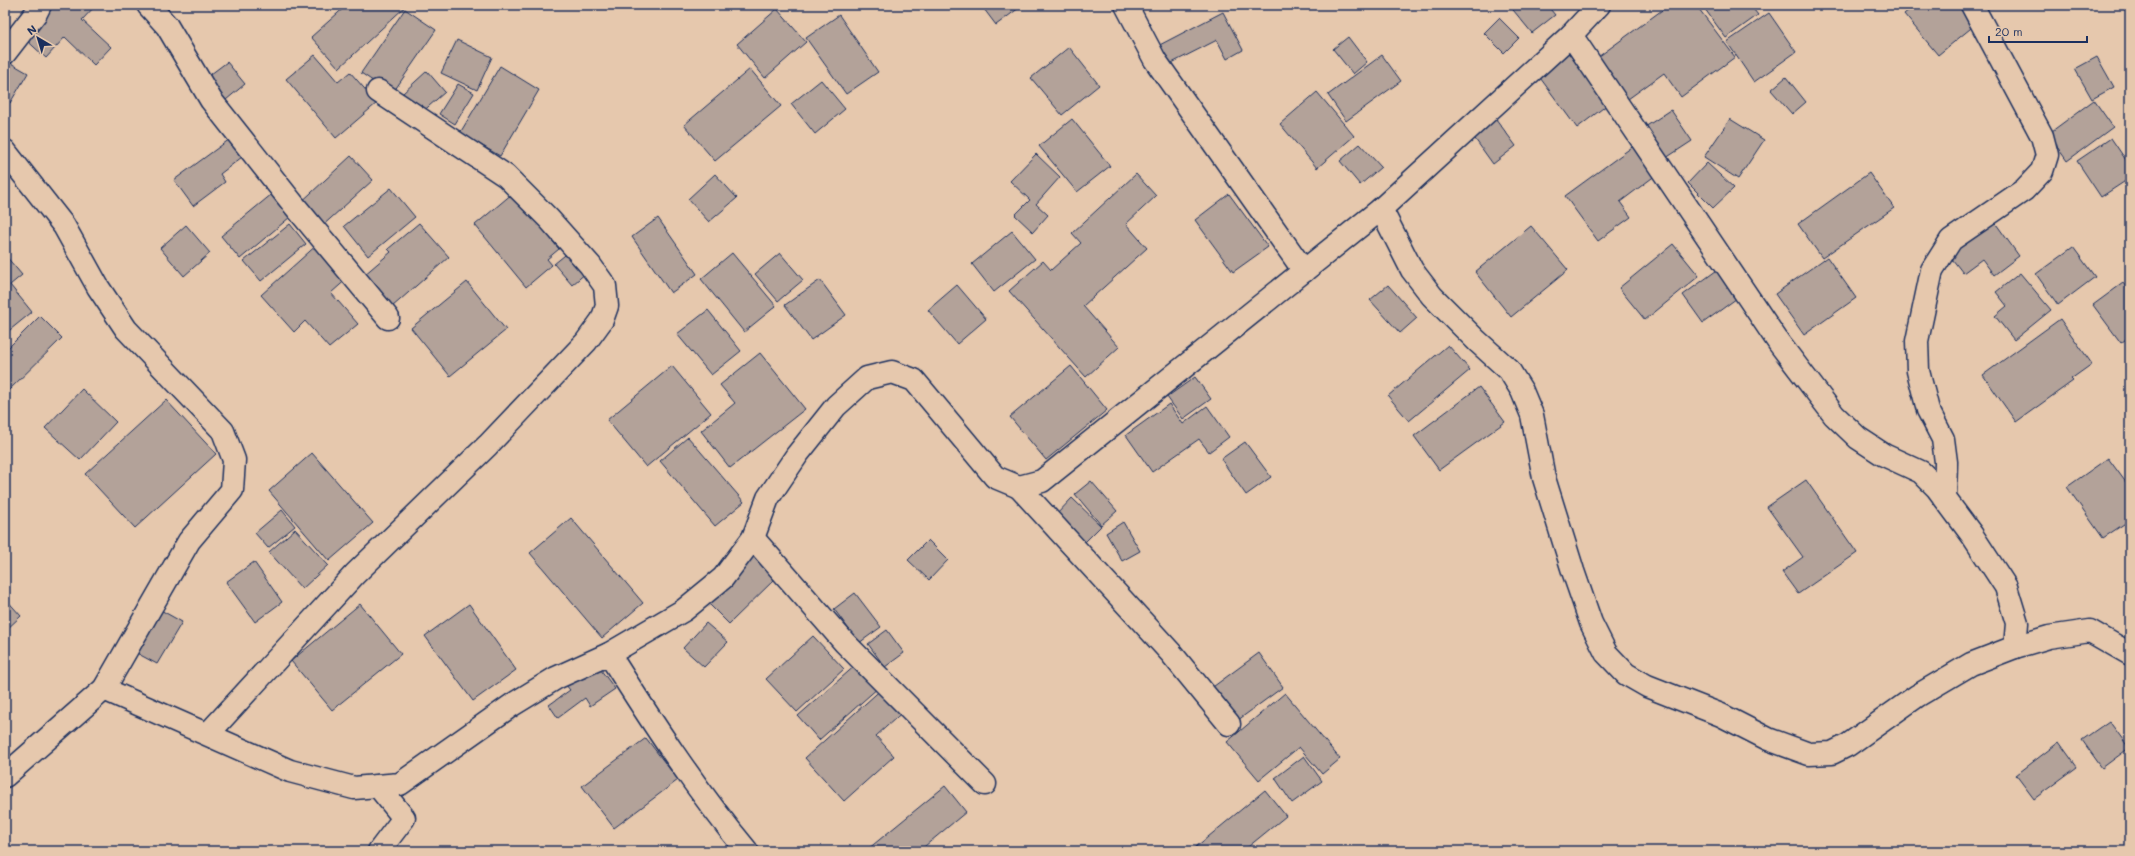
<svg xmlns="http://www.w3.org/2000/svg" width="2135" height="856" font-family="Mali,sans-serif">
  <rect width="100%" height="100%" fill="#e6c8ad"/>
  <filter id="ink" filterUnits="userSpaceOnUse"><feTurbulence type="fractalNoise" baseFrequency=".025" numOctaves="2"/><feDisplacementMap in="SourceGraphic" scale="8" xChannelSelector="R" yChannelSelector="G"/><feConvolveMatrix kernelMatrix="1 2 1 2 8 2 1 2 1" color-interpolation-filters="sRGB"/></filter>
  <g filter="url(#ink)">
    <g fill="#b3a299" stroke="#1b2f5e">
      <polygon points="50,5 96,5 82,20 111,47 94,65 65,37 46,58 21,35"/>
      <polygon points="347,5 407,5 339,68 311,37"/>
      <polygon points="981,5 1023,5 996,25"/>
      <polygon points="1509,5 1547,5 1555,15 1532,33"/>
      <polygon points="1669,5 1696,5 1735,57 1681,97 1664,73 1628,99 1598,57"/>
      <polygon points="1702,5 1750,5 1758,15 1726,38"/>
      <polygon points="1915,5 1968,5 1981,20 1938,55 1904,14"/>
      <polygon points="2122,5 2130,5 2130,16"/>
      <polygon points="405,9 436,30 392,94 361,73"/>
      <polygon points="777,9 806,42 765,78 737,44"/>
      <polygon points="1223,12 1243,50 1227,59 1217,40 1160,69 1150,50"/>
      <polygon points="1769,13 1796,52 1754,82 1727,42"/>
      <polygon points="839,15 878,72 846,94 806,38"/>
      <polygon points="1499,18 1519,38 1504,53 1484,33"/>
      <polygon points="1348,37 1367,62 1353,74 1333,49"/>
      <polygon points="457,40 492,57 477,90 441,73"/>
      <polygon points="1069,47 1099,85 1062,115 1031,78"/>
      <polygon points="1565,48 1607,105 1577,128 1535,71"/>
      <polygon points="315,55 338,82 350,72 377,103 336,138 286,79"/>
      <polygon points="1382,55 1401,81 1346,121 1328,95"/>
      <polygon points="2097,57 2114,87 2092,99 2075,69"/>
      <polygon points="7,61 28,73 10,103 5,101 5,64"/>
      <polygon points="227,62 245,84 226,100 207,77"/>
      <polygon points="500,66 539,90 500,156 460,133"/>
      <polygon points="750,69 781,106 715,161 684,125"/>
      <polygon points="427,71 445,92 420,114 403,93"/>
      <polygon points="1786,77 1806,102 1792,114 1771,90"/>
      <polygon points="821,80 845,109 815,134 791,104"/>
      <polygon points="458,84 474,93 455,124 439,114"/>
      <polygon points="1317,92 1354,136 1317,168 1280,124"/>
      <polygon points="2094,100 2113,127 2067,161 2048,134"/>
      <polygon points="1671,110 1692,141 1666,158 1645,127"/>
      <polygon points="1493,115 1516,146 1493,164 1470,132"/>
      <polygon points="1072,119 1110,166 1077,192 1039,146"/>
      <polygon points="1730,119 1764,140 1738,179 1704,157"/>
      <polygon points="2111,138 2130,166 2130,178 2101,197 2077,161"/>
      <polygon points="230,139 242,157 220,174 225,182 193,206 174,180"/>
      <polygon points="1639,142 1660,172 1620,202 1631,217 1598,241 1565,196"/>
      <polygon points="1360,144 1381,167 1360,185 1340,161"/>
      <polygon points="1036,154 1060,177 1036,204 1048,215 1033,232 1015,215 1030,200 1010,181"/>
      <polygon points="351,156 373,180 320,228 298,205"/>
      <polygon points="1707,163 1734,188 1713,208 1688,183"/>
      <polygon points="1869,173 1894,208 1822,258 1798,224"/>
      <polygon points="715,174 737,198 709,222 688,199"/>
      <polygon points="1136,174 1156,196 1126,224 1147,248 1083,306 1119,347 1086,377 1009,291 1043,261 1051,270 1081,243 1072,233"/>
      <polygon points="391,188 415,217 368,256 344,226"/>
      <polygon points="278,189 296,212 240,259 221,236"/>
      <polygon points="513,193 559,249 547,259 552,265 526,287 475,225"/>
      <polygon points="1229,194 1268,247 1233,272 1195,220"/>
      <polygon points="658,218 697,274 671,293 632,237"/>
      <polygon points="1994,221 2019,256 1994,275 1982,259 1963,273 1949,255"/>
      <polygon points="419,223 449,257 392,307 364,275 391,252 388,249"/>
      <polygon points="290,224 306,244 261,281 244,261"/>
      <polygon points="186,225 210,253 184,276 160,248"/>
      <polygon points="1531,226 1568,270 1511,317 1475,272"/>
      <polygon points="1012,231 1035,259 994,292 972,264"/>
      <polygon points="319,243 349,277 331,293 358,324 329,348 305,321 294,332 261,295"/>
      <polygon points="1673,244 1699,276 1645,320 1619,288"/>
      <polygon points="2073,247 2095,277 2058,305 2036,274"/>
      <polygon points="570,251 587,272 572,285 554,264"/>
      <polygon points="732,253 776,306 744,332 701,279"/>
      <polygon points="780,253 803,280 778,301 755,274"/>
      <polygon points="5,255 22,275 10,285 32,312 5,334"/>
      <polygon points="1827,257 1856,298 1804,335 1775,294"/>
      <polygon points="1724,265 1744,293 1703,323 1683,295"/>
      <polygon points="2020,273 2051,310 2014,340 1995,316 2007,306 1996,292"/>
      <polygon points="820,280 846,315 811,340 785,305"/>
      <polygon points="467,282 506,330 450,376 411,328"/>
      <polygon points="2123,283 2130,292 2130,336 2121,343 2093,305"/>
      <polygon points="957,285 986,319 957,344 928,310"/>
      <polygon points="1388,285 1417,318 1400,333 1370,300"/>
      <polygon points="708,310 741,351 711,375 677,334"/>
      <polygon points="40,316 62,338 7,392 5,390 5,351"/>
      <polygon points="2060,319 2092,364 2071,379 2073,381 2016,422 1983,375"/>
      <polygon points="1448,345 1470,370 1409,421 1388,396"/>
      <polygon points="760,353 805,409 730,468 701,431 735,403 720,385"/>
      <polygon points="672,366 711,413 646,467 607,420"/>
      <polygon points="1071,366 1107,410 1046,460 1010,417"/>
      <polygon points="1195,377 1211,399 1183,419 1167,397"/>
      <polygon points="1479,387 1505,422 1439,470 1414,436"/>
      <polygon points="82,389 116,422 80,460 45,428"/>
      <polygon points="166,400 216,454 135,528 85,474"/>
      <polygon points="1169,404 1183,424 1207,406 1229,437 1209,452 1199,439 1152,472 1126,435"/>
      <polygon points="688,437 744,502 715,526 660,461"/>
      <polygon points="1245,442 1271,477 1246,495 1221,459"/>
      <polygon points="312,453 373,523 329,561 269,491"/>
      <polygon points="2108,458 2130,488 2130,520 2103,538 2067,487"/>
      <polygon points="1806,480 1857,553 1798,594 1782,572 1803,557 1767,507"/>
      <polygon points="1091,481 1117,511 1101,525 1075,494"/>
      <polygon points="1072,498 1101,526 1084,543 1055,516"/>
      <polygon points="282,510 295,526 268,548 255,533"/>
      <polygon points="571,518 643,603 602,638 530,553"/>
      <polygon points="1123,522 1140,551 1122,561 1106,533"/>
      <polygon points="295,529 328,565 302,589 269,552"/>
      <polygon points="928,540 948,560 929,580 908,560"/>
      <polygon points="754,553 777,577 729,624 705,600"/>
      <polygon points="254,562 282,602 255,622 226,582"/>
      <polygon points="855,593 881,627 859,643 834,609"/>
      <polygon points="5,598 21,616 5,631"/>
      <polygon points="360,604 401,654 332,710 291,661"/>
      <polygon points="469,604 516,670 473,701 425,636"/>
      <polygon points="157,608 182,622 157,664 131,650"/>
      <polygon points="706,623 728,642 704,667 683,648"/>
      <polygon points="887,630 904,653 885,667 868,644"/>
      <polygon points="813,636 844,669 797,712 766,679"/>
      <polygon points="1259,653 1283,687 1230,726 1206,692"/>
      <polygon points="595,662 615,689 590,706 585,698 558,718 549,705 570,690 565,684"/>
      <polygon points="857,664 879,687 819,740 798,716"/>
      <polygon points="885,686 906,709 876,736 894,756 844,801 805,758"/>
      <polygon points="1285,693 1340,759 1322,774 1299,747 1259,780 1227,742"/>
      <polygon points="2109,721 2129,748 2102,768 2082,740"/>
      <polygon points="646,738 678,780 614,828 582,786"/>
      <polygon points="2059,742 2077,767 2034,799 2016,775"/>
      <polygon points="1304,756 1322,781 1292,803 1275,778"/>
      <polygon points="945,786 966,812 919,851 870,851 868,849"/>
      <polygon points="1265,790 1286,816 1243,851 1191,851"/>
    </g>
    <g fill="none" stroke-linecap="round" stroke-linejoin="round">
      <defs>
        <g id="minor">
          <polyline points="148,5 167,26 211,100 294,205 388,318"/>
          <polyline points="1126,5 1155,60 1304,271"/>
          <polyline points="1571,35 1779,343 1834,415 1858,438 1884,455 1921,472 1937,488 1972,535 2006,587 2017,623 2015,647"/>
          <polyline points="5,53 36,13 40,5"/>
          <polyline points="5,151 64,226 98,287 126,329 223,431 234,460 232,490 189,541 104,689 5,776"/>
          <polyline points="1381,209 1412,270 1432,296 1477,341 1509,370 1522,391 1532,415 1544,478 1573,571 1591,623 1606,653 1626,674 1647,686 1721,715 1768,739 1809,754 1832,753 1848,745 1917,696 1971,664 2015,647 2049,637 2090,631 2130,654"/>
          <polyline points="1019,487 1171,653 1229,724"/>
          <polyline points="1945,498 1946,462 1943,439 1928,410 1918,371 1917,341 1932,270 1951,240 2024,190 2042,171 2047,155 2042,136 1972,5"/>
          <polyline points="753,538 845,643 985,784"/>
          <path d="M609 654C651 721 696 790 747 851"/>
          <polyline points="104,689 290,771 354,788 400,784 512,705 556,678 609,654 684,610 723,578 753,538 768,498 797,455 836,406 867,378 892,372 914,380 995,477 1019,487 1042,481 1381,209 1571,35 1599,5"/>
          <polyline points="208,734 355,574 488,445 586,342 602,320 607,306 605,286 590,265 549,219 506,176 378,91"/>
          <polyline points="378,786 404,818 379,851"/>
        </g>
      </defs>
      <use href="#minor" stroke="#1b2f5e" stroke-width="25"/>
      <use href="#minor" stroke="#e6c8ad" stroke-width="22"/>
    </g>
  </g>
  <rect width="2135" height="856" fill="none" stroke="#e6c8ad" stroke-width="20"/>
  <rect x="10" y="10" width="2115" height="836" fill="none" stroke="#1b2f5e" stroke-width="1.5" filter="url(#ink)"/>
  <g transform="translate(38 38) rotate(322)" stroke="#e6c8ad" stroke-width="3" paint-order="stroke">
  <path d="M0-3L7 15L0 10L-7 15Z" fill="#1b2f5e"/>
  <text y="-6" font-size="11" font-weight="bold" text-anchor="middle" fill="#1b2f5e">N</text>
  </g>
  <path d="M1989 36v6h98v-6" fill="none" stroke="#1b2f5e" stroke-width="2"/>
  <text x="1995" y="36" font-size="12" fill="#1b2f5e" stroke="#e6c8ad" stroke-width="3" paint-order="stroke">20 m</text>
</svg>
